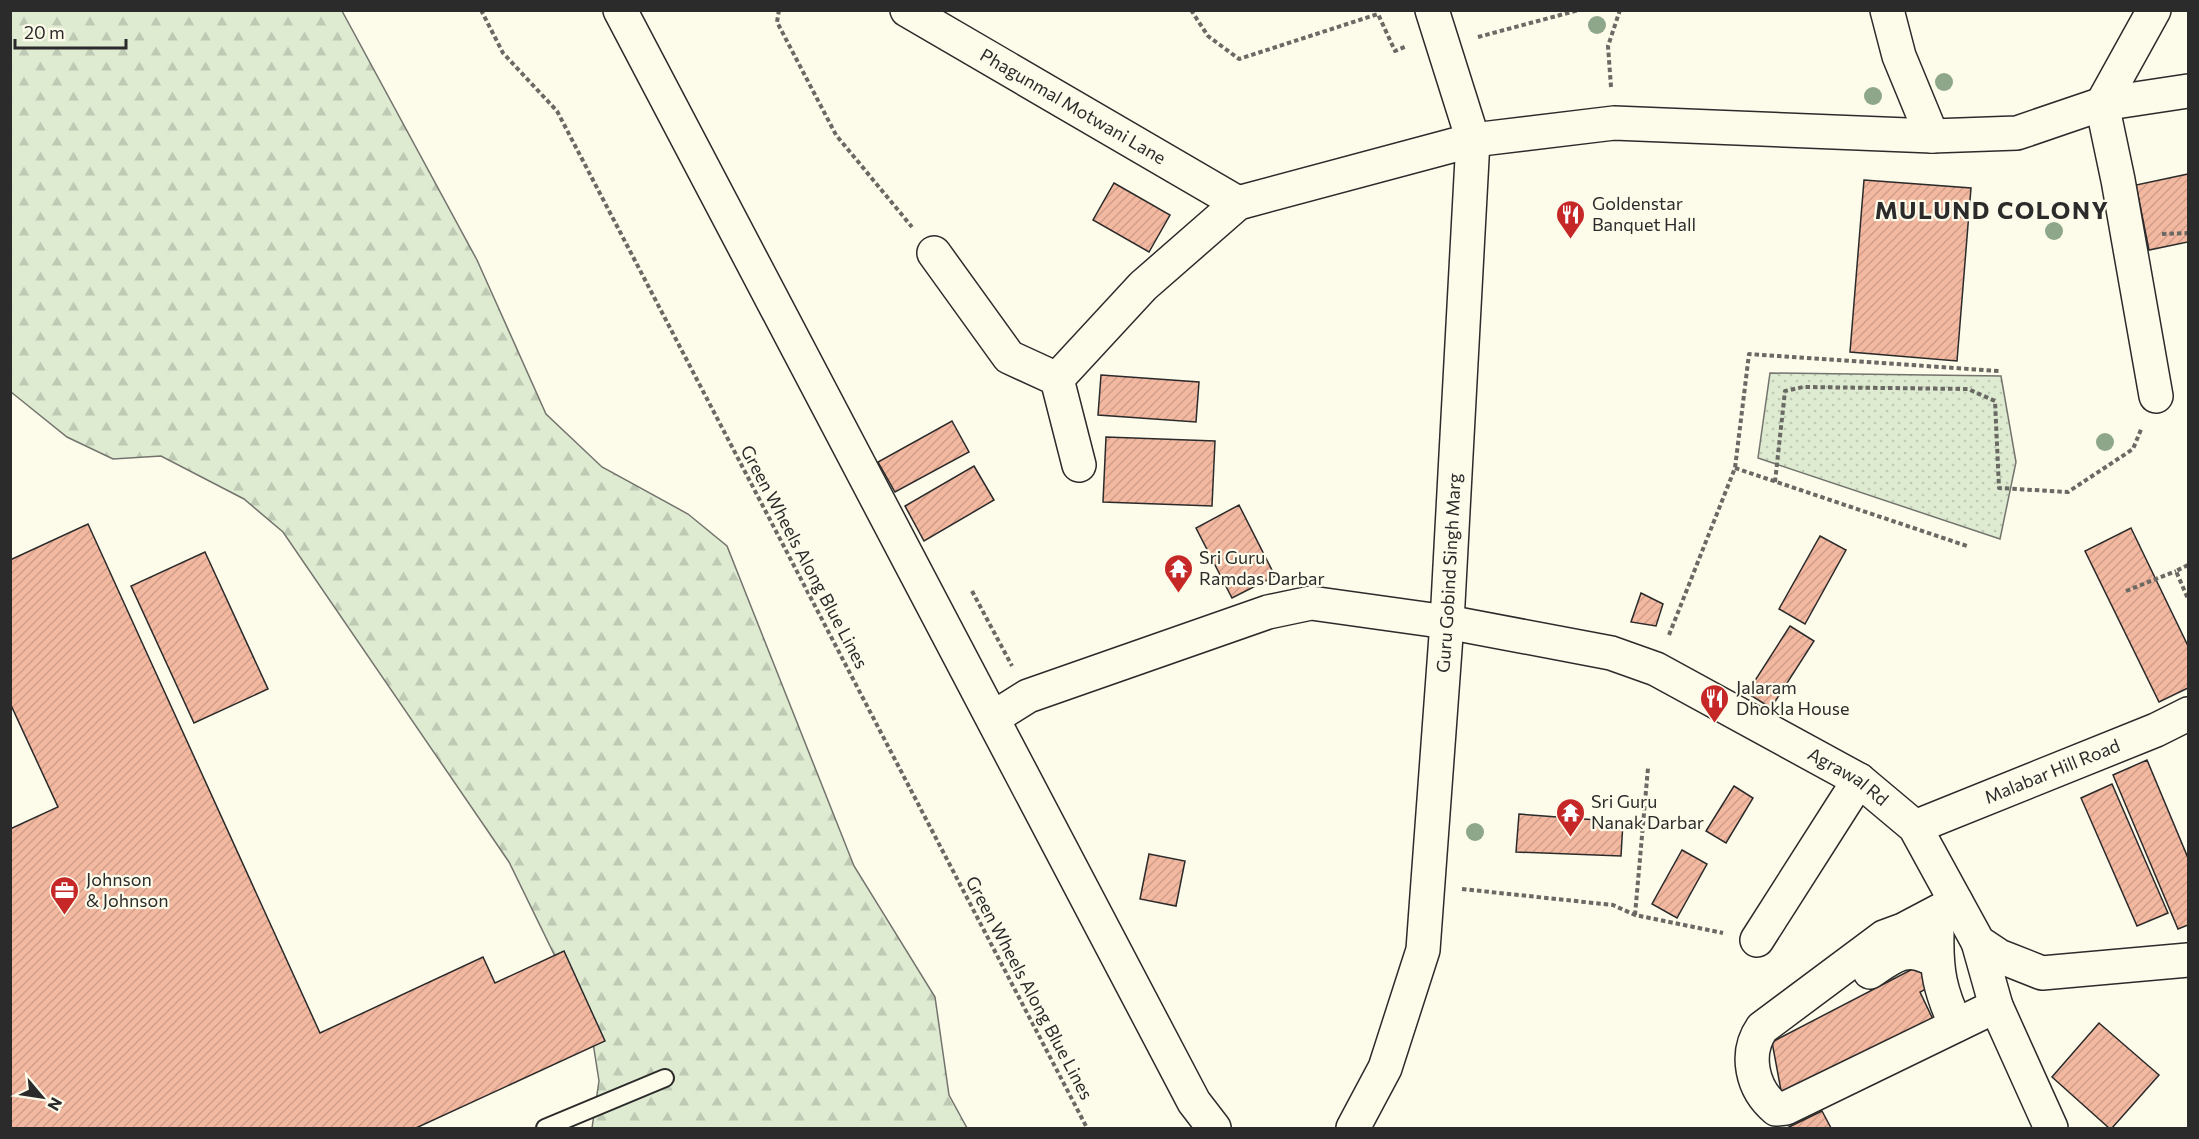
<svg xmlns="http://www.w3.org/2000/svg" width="2199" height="1139" font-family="Commissioner,sans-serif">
  <defs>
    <pattern id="grass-dots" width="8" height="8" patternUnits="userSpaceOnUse" patternTransform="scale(1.5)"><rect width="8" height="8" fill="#deebd1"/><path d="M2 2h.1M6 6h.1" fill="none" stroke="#bfcab4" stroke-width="1.8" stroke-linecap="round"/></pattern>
    <pattern id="forest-firs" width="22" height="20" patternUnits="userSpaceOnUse" patternTransform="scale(1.5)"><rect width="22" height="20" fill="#deebd1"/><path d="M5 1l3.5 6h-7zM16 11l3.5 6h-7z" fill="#bfcab4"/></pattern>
    <pattern id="building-hatch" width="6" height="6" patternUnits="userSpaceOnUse" patternTransform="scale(1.5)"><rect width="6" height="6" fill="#f2b8a0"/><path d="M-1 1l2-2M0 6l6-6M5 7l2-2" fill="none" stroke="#d09e8a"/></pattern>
  </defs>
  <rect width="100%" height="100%" fill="#fdfbea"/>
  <polygon fill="url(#grass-dots)" stroke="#74746e" stroke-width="1.5" points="1770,373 2001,376 2016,462 2000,539 1758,458"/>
  <polygon fill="url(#forest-firs)" stroke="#74746e" stroke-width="1.5" points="10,11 342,11 477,260 546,414 602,467 688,514 727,546 854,866 935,997 949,1095 967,1128 592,1128 599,1081 591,1030 509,862 283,532 244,499 161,456 113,459 67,437 11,392"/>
  <g fill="url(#building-hatch)" stroke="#2b2b2b" stroke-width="1.5">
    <polygon points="2188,174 2188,242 2149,250 2136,185"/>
    <polygon points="1864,180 1971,188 1957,361 1850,352"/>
    <polygon points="1114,183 1170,215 1149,252 1093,220"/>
    <polygon points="1101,375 1199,382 1196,422 1098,415"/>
    <polygon points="952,421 969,452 895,492 878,462"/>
    <polygon points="1106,437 1215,441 1212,506 1103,502"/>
    <polygon points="974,466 994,500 924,541 905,506"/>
    <polygon points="1239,505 1275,576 1232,598 1196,528"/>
    <polygon points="88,524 320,1033 483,957 495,983 564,951 605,1041 416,1128 10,1128 10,829 58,807 10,703 10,560"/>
    <polygon points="2131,528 2188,646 2188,688 2159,702 2085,551"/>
    <polygon points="1820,536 1846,550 1805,624 1779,609"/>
    <polygon points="205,552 268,689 194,723 131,586"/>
    <polygon points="1641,593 1663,604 1656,626 1631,622"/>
    <polygon points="1790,626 1814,641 1771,708 1747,693"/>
    <polygon points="2147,760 2188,858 2188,925 2178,929 2113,775"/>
    <polygon points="2112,784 2168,913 2137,926 2081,798"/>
    <polygon points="1734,786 1753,798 1726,843 1706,831"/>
    <polygon points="1519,814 1623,822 1621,856 1516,852"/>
    <polygon points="1682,850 1707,864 1677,918 1652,904"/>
    <polygon points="1149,854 1185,861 1176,906 1140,899"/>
    <polygon points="1928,961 1938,983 1920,992 1939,1032 1782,1096 1772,1042"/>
    <polygon points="2099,1023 2159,1075 2112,1128 2109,1128 2052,1077"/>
    <polygon points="1822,1111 1831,1128 1787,1128"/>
  </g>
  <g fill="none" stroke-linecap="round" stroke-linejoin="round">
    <defs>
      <polyline id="lane" points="545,1128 665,1078"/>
      <g id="street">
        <polyline points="620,10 1194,1102 1214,1128"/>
        <path id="s1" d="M907 10 1238 203"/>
        <polyline points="1887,10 1899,56 1932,136"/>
        <polyline points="2102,104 2118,180 2156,396"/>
        <polyline points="2102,104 2154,10"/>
        <polyline points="934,253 1009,357 1057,379 1079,465"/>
        <polyline points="1057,379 1143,286 1238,203 1473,140 1614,123 1932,136 2017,133 2102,104 2188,91"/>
        <polyline points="993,718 1028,696 1268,612 1311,603 1447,622"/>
        <path id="s2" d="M1915 827 2156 730 2188 714"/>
        <path d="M1956 902 1903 930 1884 937 1762 1028C1744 1054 1752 1089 1776 1109L1786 1108 1996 1006"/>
        <path d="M1937 933C1936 971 1940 991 1956 1025"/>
        <polyline points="1757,940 1859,780"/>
        <polyline points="1978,942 1996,1006 2051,1128"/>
        <path d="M1870 972C1887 961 1904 945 1925 956L1936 954"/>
      </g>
      <g id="secondary">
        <path id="s3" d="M1447 622 1611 653 1656 669 1859 780 1915 827 1978 942 1999 956 2042 973 2188 960"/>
        <path id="s4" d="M1353 1128 1385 1068 1423 950 1447 622 1473 140 1432 10"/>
      </g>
    </defs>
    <use href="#lane" stroke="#2b2b2b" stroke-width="20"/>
    <use href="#street" stroke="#2b2b2b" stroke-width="36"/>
    <use href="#secondary" stroke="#2b2b2b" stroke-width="36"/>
    <g stroke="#6a6964" stroke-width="4" stroke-dasharray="4.5 3" stroke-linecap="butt">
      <polyline points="481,10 503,53 557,111 1087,1128"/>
      <polyline points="779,10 777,22 836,135 912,227"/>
      <polyline points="1191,10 1208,36 1239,59 1378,14 1395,51 1407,46"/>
      <polyline points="1478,37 1579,10"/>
      <polyline points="1611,87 1608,46 1620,10"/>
      <polyline points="2162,234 2188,233"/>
      <polyline points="1735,468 1967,546"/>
      <polyline points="1775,482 1785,391 1803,387 1968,389 1995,401 1999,488 2068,492 2133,449 2142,427"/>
      <polyline points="2188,565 2176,571 2188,599"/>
      <polyline points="972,591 1012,666"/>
      <polyline points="2126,591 2176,571"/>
      <polyline points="1669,635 1735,468 1749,354 1999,371"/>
      <polyline points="1462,889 1613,905 1635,915 1723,933"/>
      <polyline points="1635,915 1648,768"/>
    </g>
    <use href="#lane" stroke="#fdfbea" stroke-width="16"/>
    <use href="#street" stroke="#fdfbea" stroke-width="33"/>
    <use href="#secondary" stroke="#fdfbea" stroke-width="33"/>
  </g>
  <g fill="#8ea78a">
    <circle cx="1597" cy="25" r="9"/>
    <circle cx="1944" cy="82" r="9"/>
    <circle cx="1873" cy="96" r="9"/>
    <circle cx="2054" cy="231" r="9"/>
    <circle cx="2105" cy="442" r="9"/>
    <circle cx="1475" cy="832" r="9"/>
  </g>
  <defs>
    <symbol id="restaurant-pin" viewBox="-11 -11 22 30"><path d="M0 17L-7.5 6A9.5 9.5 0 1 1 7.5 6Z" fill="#c62828" stroke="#fdfbea"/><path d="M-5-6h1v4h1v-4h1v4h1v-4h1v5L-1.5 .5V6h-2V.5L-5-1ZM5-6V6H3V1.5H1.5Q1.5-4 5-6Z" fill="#fff"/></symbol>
    <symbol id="temple-pin" viewBox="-11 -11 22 30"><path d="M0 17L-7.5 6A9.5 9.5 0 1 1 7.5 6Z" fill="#c62828" stroke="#fdfbea"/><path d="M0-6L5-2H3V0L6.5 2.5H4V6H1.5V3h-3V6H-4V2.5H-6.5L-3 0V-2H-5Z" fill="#fff"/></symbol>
    <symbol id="office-pin" viewBox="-11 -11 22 30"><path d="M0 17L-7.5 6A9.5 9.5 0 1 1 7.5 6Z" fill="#c62828" stroke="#fdfbea"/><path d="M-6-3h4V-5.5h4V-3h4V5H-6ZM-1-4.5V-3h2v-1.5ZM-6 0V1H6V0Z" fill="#fff"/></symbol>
  </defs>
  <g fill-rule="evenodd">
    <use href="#restaurant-pin" x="1554" y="198" width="33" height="45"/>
    <use href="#temple-pin" x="1162" y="552" width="33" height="45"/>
    <use href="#restaurant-pin" x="1698" y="682" width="33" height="45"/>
    <use href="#temple-pin" x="1554" y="796" width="33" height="45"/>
    <use href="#office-pin" x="48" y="874" width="33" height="45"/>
  </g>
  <g text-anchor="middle" stroke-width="4.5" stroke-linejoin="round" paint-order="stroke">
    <g font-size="18" fill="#2b2b2b" stroke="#fdfbea">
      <text dy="6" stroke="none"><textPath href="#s1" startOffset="192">Phagunmal Motwani Lane</textPath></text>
      <text transform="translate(804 557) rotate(62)" y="6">Green Wheels Along Blue Lines</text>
      <text dy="6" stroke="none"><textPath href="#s4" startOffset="570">Guru Gobind Singh Marg</textPath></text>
      <text dy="6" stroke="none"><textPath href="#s2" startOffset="148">Malabar Hill Road</textPath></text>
      <text dy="6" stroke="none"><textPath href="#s3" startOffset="435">Agrawal Rd</textPath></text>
      <text transform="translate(1029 988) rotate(62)" y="6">Green Wheels Along Blue Lines</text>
    </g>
    <g font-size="18" fill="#2b2b2b" stroke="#fdfbea" text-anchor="start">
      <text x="1592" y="210">Goldenstar<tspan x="1592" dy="21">Banquet Hall</tspan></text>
      <text x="1199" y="564">Sri Guru<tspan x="1199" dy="21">Ramdas Darbar</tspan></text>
      <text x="1736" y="694">Jalaram<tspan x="1736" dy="21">Dhokla House</tspan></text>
      <text x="1591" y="808">Sri Guru<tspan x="1591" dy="21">Nanak Darbar</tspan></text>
      <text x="86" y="886">Johnson<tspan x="86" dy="21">&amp; Johnson</tspan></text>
    </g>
    <g font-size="24" font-weight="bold" letter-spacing="1.5" fill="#2b2b2b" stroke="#fdfbea">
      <text x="1992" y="219">MULUND COLONY</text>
    </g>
  </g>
  <rect width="2199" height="1139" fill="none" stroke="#2b2b2b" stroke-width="24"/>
  <g transform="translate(42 1097) rotate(119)" stroke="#fdfbea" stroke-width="4.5" paint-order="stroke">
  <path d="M0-4.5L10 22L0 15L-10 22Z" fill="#2b2b2b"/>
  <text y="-9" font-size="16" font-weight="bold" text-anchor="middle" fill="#2b2b2b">N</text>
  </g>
  <path d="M15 39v9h111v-9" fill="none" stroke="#2b2b2b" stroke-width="3"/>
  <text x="24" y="39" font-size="18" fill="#2b2b2b" stroke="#fdfbea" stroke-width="4.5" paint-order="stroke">20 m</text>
</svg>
